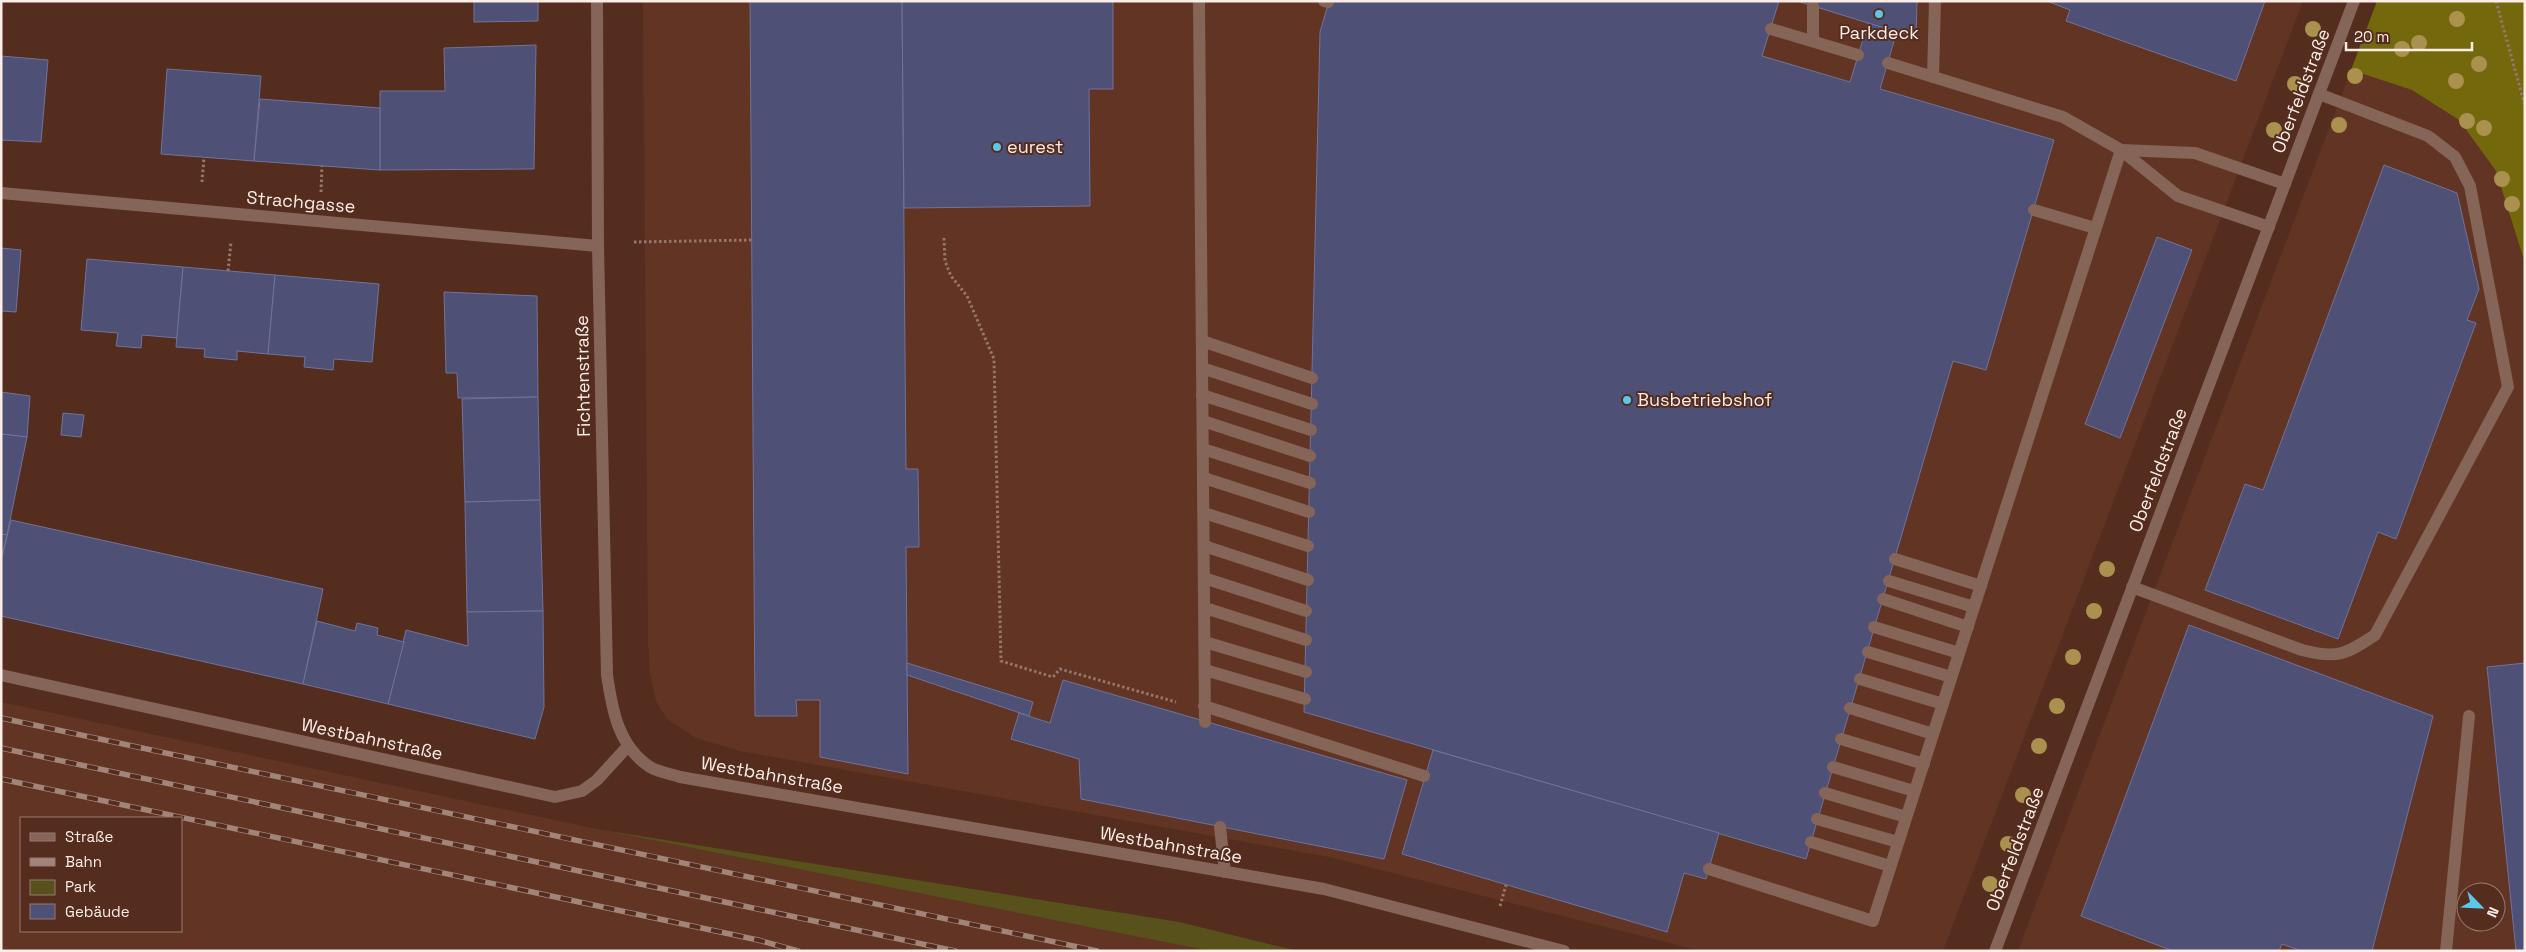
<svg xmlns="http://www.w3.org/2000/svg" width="2526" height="952" font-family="'Space Grotesk',sans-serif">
  <rect width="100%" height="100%" fill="#542d1f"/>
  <g fill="#623423" fill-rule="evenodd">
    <polygon points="643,1 2303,1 1943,951 1701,951 1329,857 740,751 696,738 667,719 656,701 650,673 648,642"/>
    <path d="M2351 70 2412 90 2459 120 2496 171 2525 263V951H2018ZM2466 892H2496V922H2466Z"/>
    <path d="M1 702 602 830 1210 951H1ZM21 818H181V931H21Z"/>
  </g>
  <polygon fill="#58511c" points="602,830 1179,922 1298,951 1210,951"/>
  <polygon fill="#73680b" points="2377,1 2525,1 2525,263 2496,171 2459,120 2412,90 2351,70"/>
  <g fill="#4e5075" stroke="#70739b">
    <polygon points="474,1 538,1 538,21 474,22"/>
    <polygon points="750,1 902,1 906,469 918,469 919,547 906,547 908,774 820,757 820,700 796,700 797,716 755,716"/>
    <polygon points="902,1 1113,1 1113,89 1089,89 1090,206 904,208"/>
    <polygon points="1329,1 1779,1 1762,56 1850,82 1868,23 1897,31 1880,89 2054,140 1986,370 1953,361 1806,859 1304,712 1320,32"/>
    <polygon points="1797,1 1917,1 1916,37 1868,23"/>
    <polygon points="2047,1 2265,1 2236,81 2066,21 2070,10"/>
    <polygon points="536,45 534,169 380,170 380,91 445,91 444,48"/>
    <polygon points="1,56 48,60 41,142 1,140"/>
    <polygon points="167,69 261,76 254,161 161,154"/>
    <polygon points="260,99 380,108 380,170 254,161"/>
    <polygon points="2384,165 2457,193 2479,289 2467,320 2476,323 2396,539 2378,532 2338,639 2205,590 2245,484 2263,490"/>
    <polygon points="2157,237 2192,250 2120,438 2085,424"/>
    <polygon points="1,248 21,250 16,312 1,311"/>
    <polygon points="87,259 183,267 177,338 142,335 141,348 116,346 118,333 81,330"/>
    <polygon points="183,267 275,275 268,354 237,351 237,360 204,357 205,349 176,347"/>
    <polygon points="275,275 379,284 372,362 334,359 333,370 304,367 305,357 268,354"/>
    <polygon points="444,292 537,296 538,397 458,398 457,373 446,373"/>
    <polygon points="1,392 30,396 27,437 1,434"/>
    <polygon points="538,397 540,500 465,502 462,399"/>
    <polygon points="63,413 84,415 81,437 61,435"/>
    <polygon points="1,434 27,437 7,535 1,534"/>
    <polygon points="540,500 543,611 467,612 465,502"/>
    <polygon points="11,520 323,589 303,684 1,616 1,561"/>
    <polygon points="1,534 7,535 1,561"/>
    <polygon points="543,611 544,707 535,739 388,704 406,630 468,646 467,612"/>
    <polygon points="317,621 355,631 357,623 378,628 377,635 404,642 388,704 303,684"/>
    <polygon points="2189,625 2433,716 2372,951 2301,951 2282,944 2279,951 2173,951 2081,916"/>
    <polygon points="907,663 1033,702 1029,716 907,675"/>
    <polygon points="2525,663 2525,951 2516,951 2487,667"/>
    <polygon points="1063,680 1407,780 1384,859 1081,799 1079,759 1011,739 1019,713 1050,723"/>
    <polygon points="1433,750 1719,833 1706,879 1684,873 1667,932 1402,854"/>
  </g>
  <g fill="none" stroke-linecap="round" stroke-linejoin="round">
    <g stroke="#95776c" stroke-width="3" stroke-dasharray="2.5 2.5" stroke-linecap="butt">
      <polyline points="2496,1 2525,106"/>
      <polyline points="202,182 204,157"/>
      <polyline points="321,192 322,166"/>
      <polyline points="944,238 945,261 951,276 967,296 994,359 1001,661 1053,677 1060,669 1176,702"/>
      <polyline points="634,242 752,240"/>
      <polyline points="228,271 231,242"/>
      <polyline points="1500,906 1506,885"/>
    </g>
    <g stroke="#856558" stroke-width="12">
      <polyline points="1199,1 1205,722"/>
      <polyline points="1324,1 1328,2"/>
      <polyline points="1771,29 1858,55"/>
      <polyline points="1813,41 1813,6"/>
      <polyline points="1888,63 2063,117 2121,150 2178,196 2269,227"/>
      <polyline points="1933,77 1935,1"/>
      <polyline points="2121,150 2195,153 2285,184"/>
      <polyline points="2034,210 2095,228"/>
      <polyline points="1202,341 1312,378"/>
      <polyline points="1202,368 1312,404"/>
      <polyline points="1202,395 1311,430"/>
      <polyline points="1203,421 1310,456"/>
      <polyline points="1203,449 1310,483"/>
      <polyline points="1204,478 1309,512"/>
      <polyline points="1204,513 1308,546"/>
      <polyline points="1204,546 1308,580"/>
      <polyline points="1895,559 1981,586"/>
      <polyline points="1204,578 1306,611"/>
      <polyline points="1889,581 1974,607"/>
      <path d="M2132 587 2302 650C2337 659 2345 655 2375 635L2508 387 2470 186 2455 157 2428 136 2319 94"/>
      <polyline points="1883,599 1968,627"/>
      <polyline points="1205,608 1306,640"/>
      <polyline points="1874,627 1959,653"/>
      <polyline points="1205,642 1306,672"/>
      <polyline points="1868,652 1951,677"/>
      <polyline points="1205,670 1305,699"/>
      <polyline points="1860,679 1943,704"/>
      <polyline points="1204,706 1424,776"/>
      <polyline points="1850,708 1933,734"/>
      <polyline points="1841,739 1924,764"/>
      <polyline points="1833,767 1914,791"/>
      <polyline points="1825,793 1906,817"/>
      <polyline points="1817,819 1898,842"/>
      <polyline points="1220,827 1225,872"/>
      <polyline points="1811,842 1890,866"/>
      <polyline points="1709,869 1873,921 2121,150"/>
      <polyline points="2446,951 2469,716"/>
    </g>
    <g stroke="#856558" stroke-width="12">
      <path d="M597 1 598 246 607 675C612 709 618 746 650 767 658 772 671 774 680 777L1324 889 1564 951"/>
      <polyline points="1,193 598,246"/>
      <polyline points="1,675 555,797 582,791 597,780 628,746"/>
      <polyline points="1995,951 2354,1"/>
    </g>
    <defs>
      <g id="rail">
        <polyline points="1,718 1097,951"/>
        <polyline points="1,748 955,951"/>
        <polyline points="1,779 758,940 798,951"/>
      </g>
    </defs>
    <use href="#rail" stroke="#a1857b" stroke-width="5.5"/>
    <use href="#rail" stroke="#542d1f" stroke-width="4" stroke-dasharray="11" stroke-linecap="butt"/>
  </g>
  <g fill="#ab914e">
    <circle cx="2457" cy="19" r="8"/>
    <circle cx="2313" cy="29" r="8"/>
    <circle cx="2419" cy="43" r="8"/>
    <circle cx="2402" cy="49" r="8"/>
    <circle cx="2479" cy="64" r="8"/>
    <circle cx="2355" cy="76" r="8"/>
    <circle cx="2456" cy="81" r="8"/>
    <circle cx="2295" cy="84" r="8"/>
    <circle cx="2467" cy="121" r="8"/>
    <circle cx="2339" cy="125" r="8"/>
    <circle cx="2484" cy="128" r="8"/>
    <circle cx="2274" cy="130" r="8"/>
    <circle cx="2502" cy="179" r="8"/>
    <circle cx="2512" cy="204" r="8"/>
    <circle cx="2107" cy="569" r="8"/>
    <circle cx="2094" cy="611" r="8"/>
    <circle cx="2073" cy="657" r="8"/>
    <circle cx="2057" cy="706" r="8"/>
    <circle cx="2039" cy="746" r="8"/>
    <circle cx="2023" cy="795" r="8"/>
    <circle cx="2008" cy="844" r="8"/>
    <circle cx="1990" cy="884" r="8"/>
  </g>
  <g fill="#5dc7e8" stroke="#542d1f" stroke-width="2">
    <circle cx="1879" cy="14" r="5"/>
    <circle cx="997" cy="147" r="5"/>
    <circle cx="1627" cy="400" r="5"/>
  </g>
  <g text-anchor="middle" stroke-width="4" stroke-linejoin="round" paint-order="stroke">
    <g font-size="18" fill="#fcede7" stroke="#542d1f" text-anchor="start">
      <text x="1879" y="39" text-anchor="middle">Parkdeck</text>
      <text x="1007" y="153">eurest</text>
      <text x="1637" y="406">Busbetriebshof</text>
    </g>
    <g font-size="18" fill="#fcede7" stroke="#542d1f">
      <text transform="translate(2301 91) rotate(-69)" y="6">Oberfeldstraße</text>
      <text transform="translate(301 202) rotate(5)" y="6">Strachgasse</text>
      <text transform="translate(583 376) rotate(-91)" y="6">Fichtenstraße</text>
      <text transform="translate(2158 470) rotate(-69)" y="6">Oberfeldstraße</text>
      <text transform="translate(372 739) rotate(12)" y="6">Westbahnstraße</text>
      <text transform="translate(772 775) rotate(10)" y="6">Westbahnstraße</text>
      <text transform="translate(1171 845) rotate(10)" y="6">Westbahnstraße</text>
      <text transform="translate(2015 849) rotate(-69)" y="6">Oberfeldstraße</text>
    </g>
  </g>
  <rect width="2526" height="952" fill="none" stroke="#fcede7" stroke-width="5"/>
  <rect x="20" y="817" width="162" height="115" fill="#542d1f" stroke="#977a6f"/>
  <rect x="30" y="833" width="25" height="8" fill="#856558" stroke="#977a6f"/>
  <text x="65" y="842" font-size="15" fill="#fcede7">Straße</text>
  <rect x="30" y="858" width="25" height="8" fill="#a1857b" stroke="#977a6f"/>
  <text x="65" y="867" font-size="15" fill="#fcede7">Bahn</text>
  <rect x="30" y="880" width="25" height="15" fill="#58511c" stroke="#977a6f"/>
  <text x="65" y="892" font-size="15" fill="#fcede7">Park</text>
  <rect x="30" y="904" width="25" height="15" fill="#4e5075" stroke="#977a6f"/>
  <text x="65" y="917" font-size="15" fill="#fcede7">Gebäude</text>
  <g transform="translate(2481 907) rotate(114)"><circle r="24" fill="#542d1f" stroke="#977a6f"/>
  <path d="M0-4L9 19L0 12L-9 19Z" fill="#5dc7e8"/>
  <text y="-8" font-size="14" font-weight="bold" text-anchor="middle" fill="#fcede7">N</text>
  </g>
  <path d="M2346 42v8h126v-8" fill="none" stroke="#fcede7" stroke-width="2.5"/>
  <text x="2354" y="42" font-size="15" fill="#fcede7" stroke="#542d1f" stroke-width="4" paint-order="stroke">20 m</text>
</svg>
